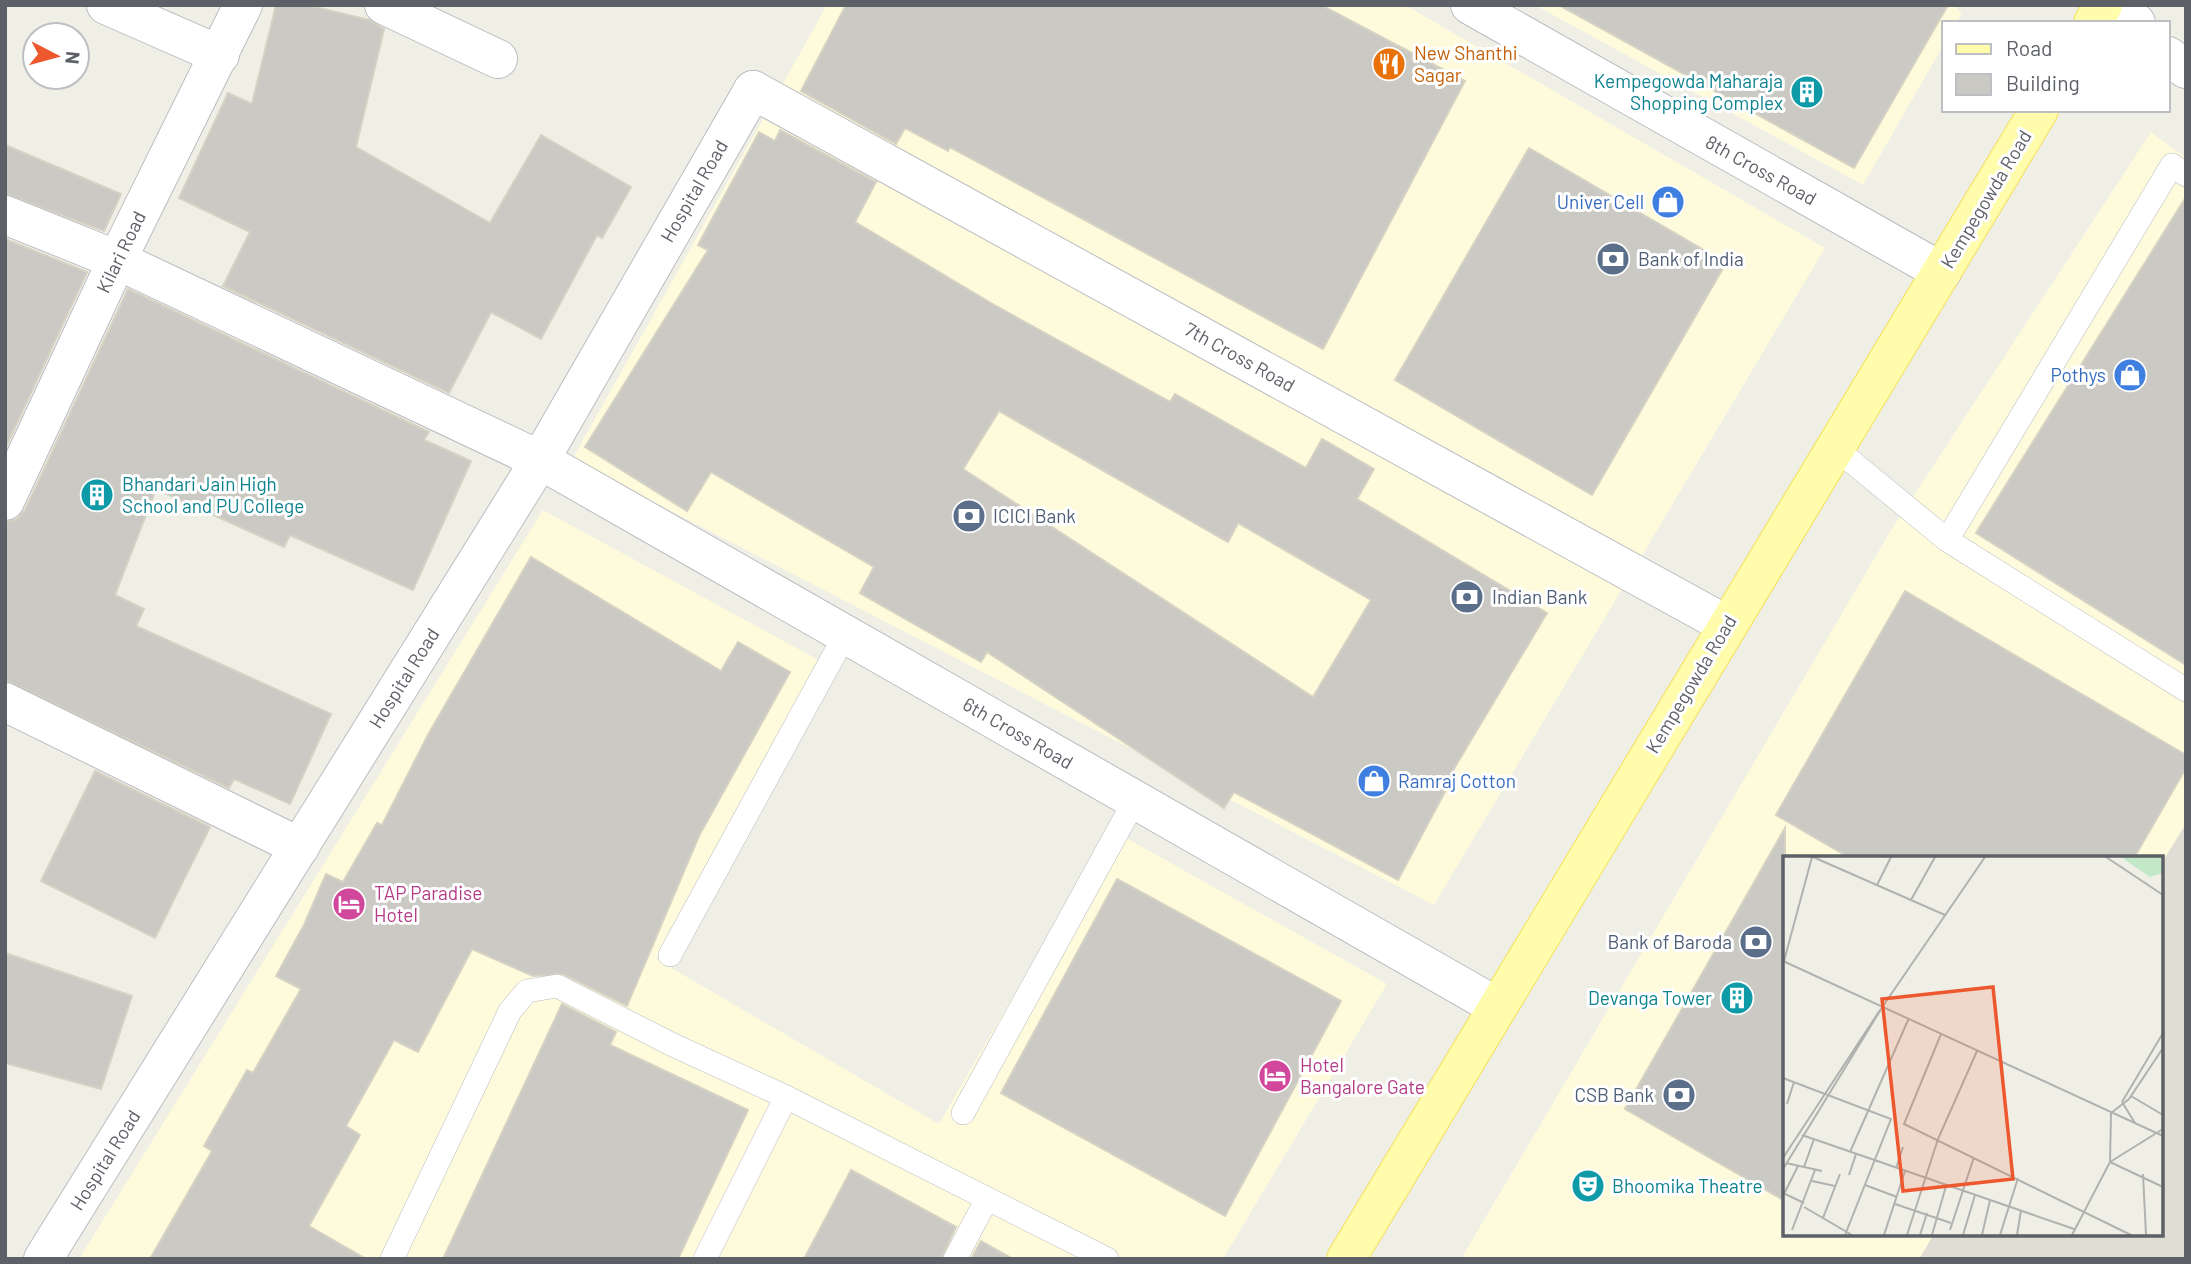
<svg xmlns="http://www.w3.org/2000/svg" width="2191" height="1264" font-family="Barlow,sans-serif">
  <rect width="100%" height="100%" fill="#f0efe6"/>
  <g fill="#fefbdc">
    <polygon points="827,5 1405,5 1825,248 1434,905 572,460"/>
    <polygon points="1535,5 1954,5 1962,13 1956,23 1944,23 1944,44 1863,185"/>
    <polygon points="2151,132 2186,158 2186,824 2161,864 2161,858 1785,858 1785,1234 1935,1234 1920,1259 1461,1259 1890,532"/>
    <polygon points="543,510 826,664 656,959 939,1124 1110,829 1387,984 1223,1259 79,1259"/>
  </g>
  <polygon fill="#e0ded4" points="2186,824 2186,1259 1919,1259 1934,1234 2161,1234 2161,864"/>
  <g fill="#cbc9c3" stroke="#d5d2c4" stroke-width="2" fill-rule="evenodd">
    <polygon points="276,5 307,5 369,20 384,29 356,147 490,223 541,135 631,187 602,238 597,235 541,339 491,312 449,393 223,286 250,232 179,198 228,93 252,104"/>
    <polygon points="846,5 1321,5 1465,81 1323,349 950,147 948,151 905,128 896,144 801,91"/>
    <polygon points="1559,5 1948,5 1854,168"/>
    <path d="M780 130 876 182 855 222 996 306 1170 402 1175 394 1306 468 1322 439 1374 469 1357 499 1547 613 1452 772 1455 773 1398 880 1234 792 1224 808 987 652 981 662 860 593 874 567 711 472 687 511 585 447 708 250 698 245 759 132 775 141ZM999 411 1228 542 1238 523 1371 600 1313 697 963 469Z"/>
    <polygon points="5,145 121,194 104,231 5,194"/>
    <polygon points="1529,148 1726,263 1592,495 1395,380"/>
    <polygon points="2186,197 2186,665 1976,533"/>
    <polygon points="5,239 87,272 5,449"/>
    <polygon points="128,289 429,432 424,440 471,461 413,590 290,535 284,547 156,489 115,595 144,609 136,626 331,714 290,804 234,779 229,788 5,680 5,523 17,519 25,510"/>
    <polygon points="531,557 721,671 738,642 790,672 699,836 627,1006 563,974 533,976 472,949 418,1052 394,1040 346,1126 360,1135 309,1226 366,1259 150,1259 212,1151 204,1146 247,1070 253,1073 301,989 276,976 304,925 326,874 343,882 377,823 382,825 429,733"/>
    <polygon points="1905,591 2186,755 2186,768 2134,858 1850,858 1776,815"/>
    <polygon points="95,771 210,827 155,938 41,881"/>
    <polygon points="1785,828 1785,1201 1625,1109"/>
    <polygon points="1117,879 1341,1001 1225,1216 1001,1093"/>
    <polygon points="5,953 132,996 101,1089 5,1063"/>
    <polygon points="562,1004 616,1032 610,1045 748,1110 678,1259 443,1259"/>
    <polygon points="851,1170 956,1227 941,1259 804,1259"/>
    <polygon points="981,1241 1013,1259 971,1259"/>
  </g>
  <g fill="none" stroke-linecap="round" stroke-linejoin="round">
    <defs>
      <g id="lane">
        <polyline points="2186,175 2172,165 1947,540 2186,690"/>
        <polyline points="1835,448 1947,540"/>
        <polyline points="670,955 845,635"/>
        <polyline points="963,1113 1135,800"/>
        <polyline points="392,1259 510,1011 527,991 557,986 671,1044 786,1097 1107,1259"/>
        <polyline points="705,1259 786,1097"/>
        <polyline points="955,1259 987,1199"/>
      </g>
      <g id="street">
        <polyline points="106,5 220,55"/>
        <polyline points="384,5 498,59"/>
        <polyline points="1470,5 1942,272"/>
        <polyline points="753,90 1727,625"/>
        <polyline points="5,215 117,260 540,460 1496,1006"/>
        <polyline points="5,501 117,260 243,5"/>
        <polyline points="5,702 300,847"/>
      </g>
      <g id="secondary">
        <polyline points="2118,5 2136,23"/>
        <polyline points="2168,56 2186,69"/>
        <polyline points="43,1259 540,460 753,90"/>
      </g>
      <g id="primary">
        <polyline points="2093,23 2103,5"/>
        <polyline points="1346,1259 2039,110"/>
      </g>
    </defs>
    <use href="#lane" stroke="#babcc2" stroke-width="24"/>
    <use href="#street" stroke="#babcc2" stroke-width="40"/>
    <use href="#secondary" stroke="#bbbdc4" stroke-width="40"/>
    <use href="#primary" stroke="#f4df5a" stroke-width="40"/>
    <use href="#lane" stroke="#fff" stroke-width="23"/>
    <use href="#street" stroke="#fff" stroke-width="38"/>
    <use href="#secondary" stroke="#fff" stroke-width="38"/>
    <use href="#primary" stroke="#fffdab" stroke-width="38"/>
  </g>
  <defs>
    <symbol id="restaurant-disc" viewBox="-11 -11 22 22"><circle r="9.5" fill="#e8710a" stroke="#fff"/><path d="M-5-6h1v4h1v-4h1v4h1v-4h1v5L-1.5 .5V6h-2V.5L-5-1ZM5-6V6H3V1.5H1.5Q1.5-4 5-6Z" fill="#fff"/></symbol>
    <symbol id="building-disc" viewBox="-11 -11 22 22"><circle r="9.5" fill="#0f9aa8" stroke="#fff"/><path d="M-4-6H4V6H1V3H-1V6H-4ZM-2.5-4.3h1.7v1.8h-1.7ZM.8-4.3h1.7v1.8H.8ZM-2.5-1h1.7V.8h-1.7ZM.8-1h1.7V.8H.8Z" fill="#fff"/></symbol>
    <symbol id="shop-disc" viewBox="-11 -11 22 22"><circle r="9.5" fill="#3f7fe0" stroke="#fff"/><path d="M-5-2.5h2.3a2.7 3.5 0 0 1 5.4 0H5L5.5 6h-11ZM-1.5-2.5h3a1.5 2.3 0 0 0-3 0Z" fill="#fff"/></symbol>
    <symbol id="bank-disc" viewBox="-11 -11 22 22"><circle r="9.5" fill="#5c6f8a" stroke="#fff"/><path d="M-6-4H6V4H-6ZM0-2.3a2.3 2.3 0 1 0 0 4.6a2.3 2.3 0 1 0 0-4.6Z" fill="#fff"/></symbol>
    <symbol id="hotel-disc" viewBox="-11 -11 22 22"><circle r="9.5" fill="#d1479c" stroke="#fff"/><path d="M-6-4.5h1.5V1H6V5H4.5V3h-9V5H-6ZM-4 0a1.8 1.8 0 1 1 3.6 0ZM.5 0V-2.5h3Q6-2.5 6 0Z" fill="#fff"/></symbol>
    <symbol id="theatre-disc" viewBox="-11 -11 22 22"><circle r="9.5" fill="#0f9aa8" stroke="#fff"/><path d="M-5-5.5Q0-4 5-5.5V0Q5 5 0 6Q-5 5-5 0ZM-3.3-2.5H-1v1.5H-3.3ZM1-2.5H3.3v1.5H1ZM-2.8 1Q0 5.5 2.8 1Z" fill="#fff"/></symbol>
  </defs>
  <g fill-rule="evenodd">
    <use href="#restaurant-disc" x="1370" y="45" width="38" height="38"/>
    <use href="#building-disc" x="1788" y="73" width="38" height="38"/>
    <use href="#shop-disc" x="1649" y="183" width="38" height="38"/>
    <use href="#bank-disc" x="1594" y="240" width="38" height="38"/>
    <use href="#shop-disc" x="2111" y="356" width="38" height="38"/>
    <use href="#building-disc" x="78" y="476" width="38" height="38"/>
    <use href="#bank-disc" x="950" y="497" width="38" height="38"/>
    <use href="#bank-disc" x="1448" y="578" width="38" height="38"/>
    <use href="#shop-disc" x="1355" y="762" width="38" height="38"/>
    <use href="#hotel-disc" x="330" y="885" width="38" height="38"/>
    <use href="#bank-disc" x="1737" y="923" width="38" height="38"/>
    <use href="#building-disc" x="1718" y="979" width="38" height="38"/>
    <use href="#hotel-disc" x="1256" y="1057" width="38" height="38"/>
    <use href="#bank-disc" x="1660" y="1076" width="38" height="38"/>
    <use href="#theatre-disc" x="1569" y="1167" width="38" height="38"/>
  </g>
  <g text-anchor="middle" stroke-width="6" stroke-linejoin="round" paint-order="stroke">
    <g font-size="19" fill="#c56008" stroke="#fff" text-anchor="start">
      <text x="1414" y="60">New Shanthi<tspan x="1414" dy="22">Sagar</tspan></text>
    </g>
    <g font-size="19" fill="#0d838f" stroke="#fff" text-anchor="end">
      <text x="1783" y="88">Kempegowda Maharaja<tspan x="1783" dy="22">Shopping Complex</tspan></text>
      <text x="122" y="491" text-anchor="start">Bhandari Jain High<tspan x="122" dy="22">School and PU College</tspan></text>
      <text x="1712" y="1005">Devanga Tower</text>
      <text x="1612" y="1193" text-anchor="start">Bhoomika Theatre</text>
    </g>
    <g font-size="19" fill="#5d6066" stroke="#fff">
      <text transform="translate(1761 170) rotate(29)" y="7">8th Cross Road</text>
      <text transform="translate(694 191) rotate(-60)" y="7">Hospital Road</text>
      <text transform="translate(1986 199) rotate(-59)" y="7">Kempegowda Road</text>
      <text transform="translate(121 252) rotate(-64)" y="7">Kilari Road</text>
      <text transform="translate(1240 357) rotate(29)" y="7">7th Cross Road</text>
      <text transform="translate(404 678) rotate(-58)" y="7">Hospital Road</text>
      <text transform="translate(1691 684) rotate(-59)" y="7">Kempegowda Road</text>
      <text transform="translate(1018 733) rotate(30)" y="7">6th Cross Road</text>
      <text transform="translate(105 1160) rotate(-58)" y="7">Hospital Road</text>
    </g>
    <g font-size="19" fill="#366cbe" stroke="#fff" text-anchor="end">
      <text x="1644" y="209">Univer Cell</text>
      <text x="2106" y="382">Pothys</text>
      <text x="1398" y="788" text-anchor="start">Ramraj Cotton</text>
    </g>
    <g font-size="19" fill="#4e5e75" stroke="#fff" text-anchor="start">
      <text x="1638" y="266">Bank of India</text>
      <text x="993" y="523">ICICI Bank</text>
      <text x="1492" y="604">Indian Bank</text>
      <text x="1732" y="949" text-anchor="end">Bank of Baroda</text>
      <text x="1654" y="1102" text-anchor="end">CSB Bank</text>
    </g>
    <g font-size="19" fill="#b23c85" stroke="#fff" text-anchor="start">
      <text x="374" y="900">TAP Paradise<tspan x="374" dy="22">Hotel</tspan></text>
      <text x="1300" y="1072">Hotel<tspan x="1300" dy="22">Bangalore Gate</tspan></text>
    </g>
  </g>
  <g transform="translate(1783 856)">
    <rect width="380" height="380" fill="#f0efe6"/>
    <path d="M338 1H380V17L367 21Z" fill="#c2e8c7"/>
    <path fill="none" stroke="#b1b2af" stroke-width="2" d="M30 1 162 59M323 1 380 39M94 29 108 1M128 44 152 1M0 105 380 280M1 105 29 1M158 178 121 268 348 379M0 222 108 263 62 379M348 240 380 259M339 246 380 177M339 246 352 267M4 248 11 226M328 257 346 243 380 192M19 279 291 373M67 296 126 162M0 302 97 154M327 306 380 273M327 306 380 331M3 307 39 315M21 311 31 283M113 312 120 291M0 313 100 150 202 1M360 318 363 379M66 319 73 298M29 325 52 330M82 329 114 341M0 337 21 347M1 338 15 310M112 348 168 367M21 351 69 379M40 362 57 318M9 374 32 314M167 374 191 301M101 379 122 315M124 379 155 283 194 195M137 379 144 357M149 379 163 330M180 379 192 339M199 379 207 344M217 379 235 322M234 379 238 354M289 379 327 306 328 257"/>
    <path fill="#ed582f" fill-opacity="0.15" stroke="#ed582f" stroke-width="3.5" d="M210 131 230 323 120 335 99 143Z"/>
    <rect width="380" height="380" fill="none" stroke="#5d6066" stroke-width="3.5"/>
  </g>
  <rect width="2191" height="1264" fill="none" stroke="#5d6066" stroke-width="14"/>
  <rect x="1942" y="21" width="228" height="91" fill="#ffffff" stroke="#bebfc2" stroke-width="2"/>
  <rect x="1956" y="44" width="35" height="10" fill="#fffdab" stroke="#bebfc2" stroke-width="2"/>
  <text x="2006" y="56" font-size="21" fill="#5d6066">Road</text>
  <rect x="1956" y="74" width="35" height="21" fill="#cbc9c3" stroke="#bebfc2" stroke-width="2"/>
  <text x="2006" y="91" font-size="21" fill="#5d6066">Building</text>
  <g transform="translate(56 56) rotate(96)"><circle r="33" fill="#ffffff" stroke="#bebfc2" stroke-width="2"/>
  <path d="M0-5L12 26L0 18L-12 26Z" fill="#ed582f"/>
  <text y="-10" font-size="19" font-weight="bold" text-anchor="middle" fill="#5d6066">N</text>
  </g>
</svg>
